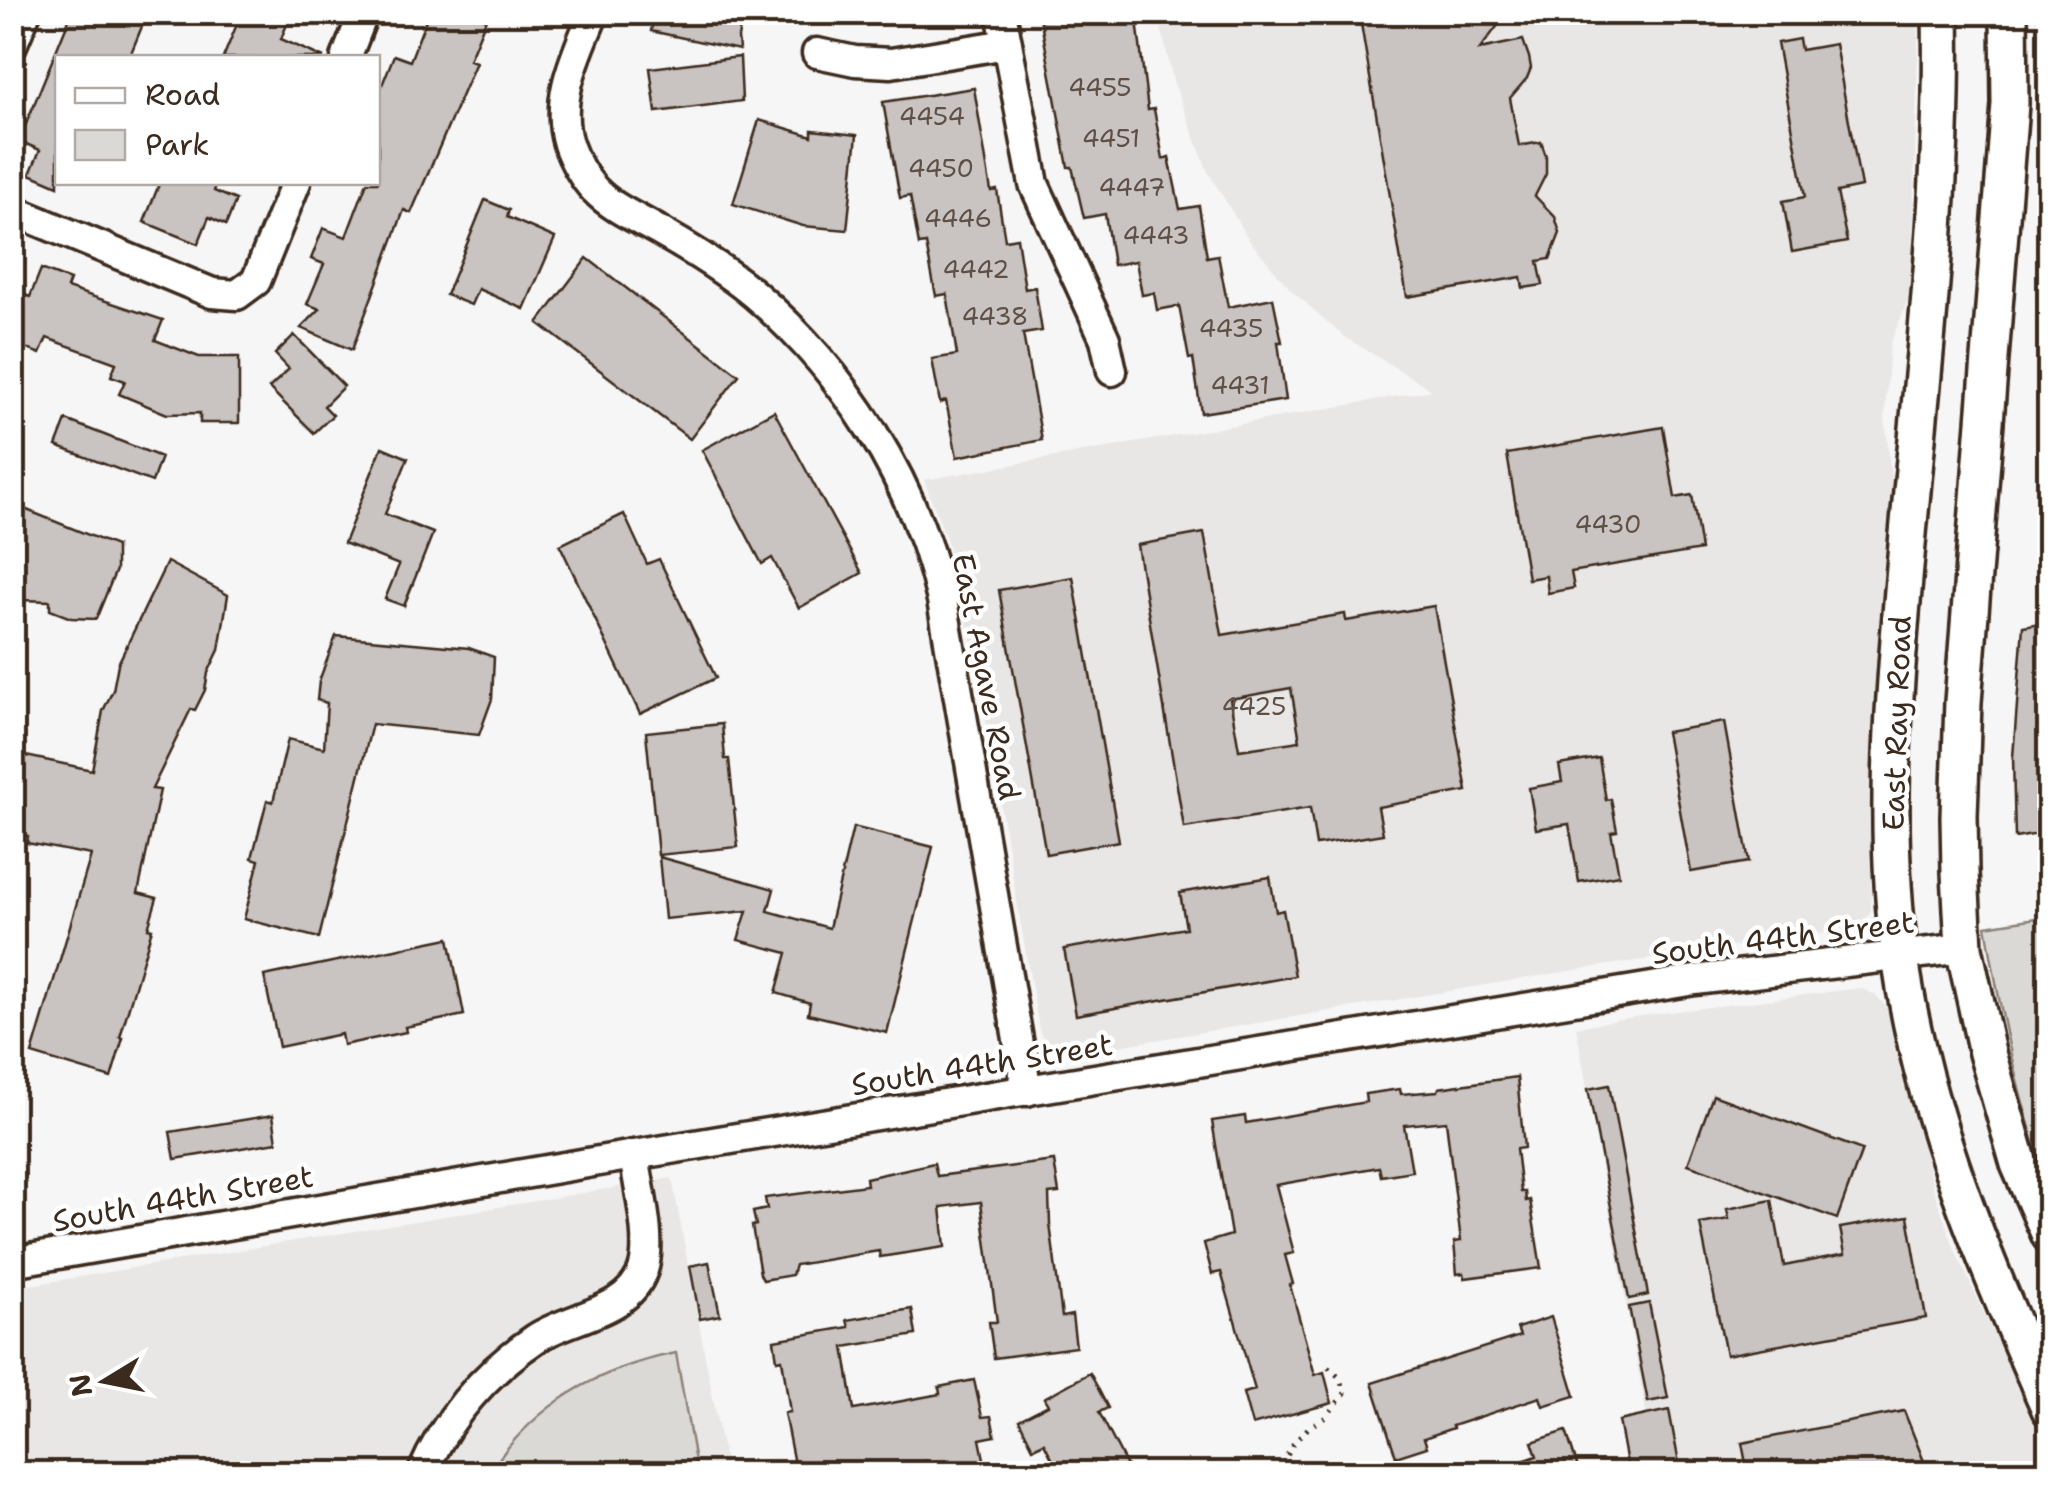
<svg xmlns="http://www.w3.org/2000/svg" width="2062" height="1486" font-family="'Shantell Sans',sans-serif">
  <rect width="100%" height="100%" fill="#f7f6f6"/>
  <filter id="ink" filterUnits="userSpaceOnUse"><feTurbulence type="fractalNoise" baseFrequency=".01" numOctaves="2"/><feDisplacementMap in="SourceGraphic" scale="20" xChannelSelector="R" yChannelSelector="G"/><feConvolveMatrix kernelMatrix="1 2 1 2 8 2 1 2 1" color-interpolation-filters="sRGB"/></filter>
  <g filter="url(#ink)">
    <g fill="#e9e7e6">
      <polygon points="1158,13 1919,13 1911,294 1890,344 1885,416 1894,505 1871,774 1871,910 1865,922 1846,930 1582,969 1071,1054 1057,1055 1046,1048 1039,1030 973,646 946,538 924,480 1432,390 1343,336 1292,291 1249,240 1208,172 1173,81"/>
      <polygon points="1860,988 1876,995 1889,1010 1934,1191 1956,1252 2049,1454 2049,1473 1657,1473 1576,1027 1646,1015"/>
      <polygon points="672,1178 727,1473 13,1474 13,1288"/>
    </g>
    <g fill="#dbd9d6" stroke="#8b827a" stroke-width="2.5">
      <path d="M2049 916H2050L2049 1188C2019 1102 2001 1016 1986 926Z"/>
      <path d="M676 1353 697 1473H489C534 1405 596 1369 676 1353Z"/>
    </g>
    <g fill="#c9c3c1" stroke="#3b2a1e" stroke-width="2.5" fill-rule="evenodd">
      <polygon points="72,12 148,12 129,58 58,58 58,186 30,174 40,150 19,141"/>
      <polygon points="242,12 292,12 281,39 324,58 223,58"/>
      <polygon points="429,12 489,12 469,60 476,62 411,213 404,210 352,350 301,328 320,309 307,304 324,264 311,259 323,228 346,237 367,182 378,182 378,95 394,55 410,61"/>
      <polygon points="655,12 743,12 738,38 739,50 651,31"/>
      <polygon points="1039,12 1136,12 1148,110 1154,109 1163,159 1169,157 1180,209 1199,206 1207,257 1218,255 1228,307 1273,298 1282,342 1278,342 1286,400 1201,413 1193,358 1189,359 1179,306 1157,310 1154,293 1142,295 1136,261 1113,265 1105,214 1084,218 1072,167 1068,167"/>
      <polygon points="1359,12 1508,12 1480,49 1523,40 1529,57 1531,68 1527,78 1510,98 1519,146 1541,142 1546,156 1546,174 1535,196 1555,217 1560,233 1550,259 1538,261 1543,285 1523,288 1521,277 1407,297"/>
      <polygon points="1799,39 1801,50 1835,44 1861,187 1837,192 1847,242 1792,252 1783,201 1805,197 1777,43"/>
      <polygon points="740,57 742,101 656,112 650,68"/>
      <polygon points="974,88 991,191 997,190 1005,240 1017,238 1025,289 1035,287 1042,331 1023,334 1042,440 957,457 946,401 940,403 932,359 957,355 947,294 936,296 926,244 919,245 910,196 900,198 883,102"/>
      <polygon points="759,120 812,136 812,130 857,135 847,230 803,226 733,204"/>
      <polygon points="160,182 217,182 214,191 236,200 226,225 209,217 198,244 144,222"/>
      <polygon points="485,200 509,210 507,217 555,238 524,309 478,289 471,305 446,295"/>
      <polygon points="587,258 739,375 690,439 538,323"/>
      <polygon points="41,269 70,280 67,288 163,320 155,340 199,357 239,357 239,423 200,423 200,413 167,414 119,394 125,381 111,376 116,363 47,338 40,354 12,343 12,290 30,297"/>
      <polygon points="294,335 344,386 324,406 333,415 314,433 269,388 289,369 275,354"/>
      <polygon points="774,411 862,573 799,608 772,558 762,564 702,450"/>
      <polygon points="66,420 161,457 152,482 56,446"/>
      <polygon points="1663,427 1675,498 1692,495 1701,550 1571,572 1574,588 1548,593 1546,576 1528,579 1507,454"/>
      <polygon points="382,447 408,458 385,514 433,533 404,606 385,599 399,565 344,543"/>
      <polygon points="12,504 116,546 116,570 96,619 71,618 50,610 50,601 22,600 22,586 12,586"/>
      <polygon points="624,514 647,564 659,559 716,678 640,714 560,545"/>
      <path d="M1204 533 1222 635 1345 614 1346 621 1434 606 1467 791 1378 807 1383 834 1316 845 1310 808 1184 828 1137 545ZM1291 688 1300 741 1239 750 1230 699Z"/>
      <polygon points="167,562 228,595 219,650 208,673 205,690 195,710 191,709 152,789 160,790 138,893 157,898 148,928 152,929 120,1037 123,1038 111,1078 32,1054 91,855 27,843 28,836 12,833 12,753 92,770 103,711 113,690 118,664"/>
      <polygon points="1073,577 1119,841 1046,854 999,590"/>
      <polygon points="2040,623 2043,637 2050,636 2050,832 2015,838 2013,757 2023,626"/>
      <polygon points="336,636 469,648 494,657 492,699 479,735 372,724 319,938 244,919 259,860 252,858 267,800 273,802 288,739 324,748 327,703 317,700 319,681"/>
      <polygon points="1724,722 1749,862 1691,872 1666,732"/>
      <polygon points="722,724 725,759 729,759 738,847 658,855 646,732"/>
      <polygon points="1599,758 1606,800 1611,799 1617,831 1611,832 1619,875 1579,882 1569,824 1536,829 1529,788 1562,782 1559,765"/>
      <polygon points="853,827 933,847 887,1033 808,1014 810,1003 776,993 787,953 738,940 747,911 665,919 659,857 774,889 768,911 829,928"/>
      <polygon points="1270,877 1276,912 1283,910 1295,976 1076,1015 1064,949 1186,928 1180,893"/>
      <polygon points="449,938 464,1015 405,1027 406,1032 343,1045 341,1034 279,1047 264,976"/>
      <polygon points="1517,1077 1524,1148 1516,1149 1521,1192 1525,1192 1526,1201 1530,1200 1541,1268 1465,1278 1464,1273 1457,1274 1454,1242 1461,1241 1446,1121 1404,1125 1412,1171 1381,1176 1379,1167 1276,1185 1294,1253 1285,1255 1293,1284 1290,1285 1315,1375 1324,1372 1332,1403 1252,1425 1243,1393 1255,1390 1221,1272 1212,1274 1204,1243 1231,1235 1212,1121 1245,1116 1246,1123 1366,1102 1365,1094 1400,1089 1401,1094 1438,1091 1439,1088"/>
      <polygon points="1609,1085 1648,1295 1629,1299 1588,1089"/>
      <polygon points="1713,1095 1862,1150 1837,1219 1688,1164"/>
      <polygon points="273,1115 277,1142 175,1159 170,1132"/>
      <polygon points="1054,1161 1059,1193 1049,1194 1050,1224 1062,1317 1072,1315 1076,1347 994,1358 989,1322 997,1322 981,1202 941,1207 945,1247 880,1257 879,1251 795,1265 792,1275 763,1280 760,1274 752,1226 756,1225 753,1212 767,1209 765,1198 867,1185 866,1178 934,1163 937,1176"/>
      <polygon points="1772,1200 1784,1266 1845,1254 1840,1228 1908,1216 1926,1318 1726,1355 1700,1224 1729,1219 1727,1209"/>
      <polygon points="709,1262 720,1315 700,1319 690,1266"/>
      <polygon points="1649,1303 1668,1398 1648,1402 1629,1307"/>
      <polygon points="912,1309 916,1335 844,1347 854,1410 940,1394 939,1387 974,1380 982,1417 991,1416 995,1436 980,1439 985,1464 954,1470 952,1461 926,1466 925,1461 861,1474 796,1474 784,1413 790,1412 782,1359 777,1360 774,1340 849,1327 847,1320"/>
      <polygon points="1551,1317 1575,1396 1543,1406 1540,1397 1452,1426 1453,1428 1424,1438 1427,1447 1396,1457 1372,1383 1520,1336 1517,1328"/>
      <polygon points="1090,1373 1108,1408 1099,1412 1131,1474 1060,1474 1044,1443 1033,1448 1019,1420 1048,1405 1044,1398"/>
      <polygon points="1669,1410 1681,1474 1629,1474 1619,1421"/>
      <polygon points="1904,1411 1929,1474 1748,1474 1742,1443"/>
      <polygon points="1566,1431 1580,1474 1497,1474 1497,1470 1537,1456 1532,1442"/>
    </g>
    <g fill="none" stroke-linecap="round" stroke-linejoin="round">
      <defs>
        <g id="minor">
          <path d="M594 12C577 54 554 98 568 144 573 159 584 179 595 190 612 208 637 218 659 231 691 249 725 270 754 294 846 372 915 482 942 600L1027 1091"/>
          <polyline points="1001,12 1034,184 1105,339 1112,371"/>
          <polyline points="12,45 26,12"/>
          <polyline points="817,53 855,61 891,63 1007,44"/>
          <polyline points="346,58 364,12"/>
          <polyline points="12,210 212,293 237,295 256,281 296,182"/>
          <polyline points="12,1262 634,1155 1695,980 1964,948"/>
          <path d="M422 1474C446 1418 485 1373 535 1339 568 1316 628 1314 643 1270 653 1241 638 1186 634 1155"/>
        </g>
        <g id="major">
          <path d="M1941 12C1945 202 1920 391 1904 579 1893 705 1883 832 1900 957 1922 1116 1985 1263 2050 1409"/>
          <polyline points="2009,12 2010,104 1963,702 1959,816 1960,872 1964,948 1987,1053 2019,1164 2050,1235"/>
        </g>
      </defs>
      <use href="#minor" stroke="#3b2a1e" stroke-width="35"/>
      <use href="#major" stroke="#3b2a1e" stroke-width="42"/>
      <g stroke="#3b2a1e" stroke-width="5" stroke-dasharray="2.5 8" stroke-linecap="butt">
        <polyline points="1278,1474 1293,1444 1309,1427 1326,1417 1345,1393 1339,1377 1322,1362"/>
        <polyline points="1290,1474 1297,1462 1311,1474"/>
      </g>
      <use href="#minor" stroke="#fff" stroke-width="28"/>
      <use href="#major" stroke="#fff" stroke-width="35"/>
    </g>
  </g>
  <g text-anchor="middle" stroke-width="9" stroke-linejoin="round" paint-order="stroke">
    <g font-size="25" fill="#5e5047">
      <text x="1100" y="96">4455</text>
      <text x="932" y="125">4454</text>
      <text x="1111" y="147">4451</text>
      <text x="941" y="177">4450</text>
      <text x="1132" y="196">4447</text>
      <text x="958" y="227">4446</text>
      <text x="1156" y="244">4443</text>
      <text x="976" y="278">4442</text>
      <text x="995" y="325">4438</text>
      <text x="1231" y="337">4435</text>
      <text x="1240" y="394">4431</text>
      <text x="1608" y="533">4430</text>
      <text x="1254" y="715">4425</text>
    </g>
    <g font-size="30" fill="#3b2a1e" stroke="#fff">
      <text transform="translate(986 677) rotate(79)" y="10">East Agave Road</text>
      <text transform="translate(1897 723) rotate(-88)" y="10">East Ray Road</text>
      <text transform="translate(1783 938) rotate(-7)" y="10">South 44th Street</text>
      <text transform="translate(982 1065) rotate(-9)" y="10">South 44th Street</text>
      <text transform="translate(183 1199) rotate(-10)" y="10">South 44th Street</text>
    </g>
  </g>
  <rect width="2062" height="1486" fill="none" stroke="#fff" stroke-width="50"/>
  <rect x="25" y="25" width="2012" height="1436" fill="none" stroke="#3b2a1e" stroke-width="4" filter="url(#ink)"/>
  <rect x="55" y="55" width="325" height="130" fill="#ffffff" stroke="#b1aaa5" stroke-width="2.5"/>
  <rect x="75" y="88" width="50" height="15" fill="#ffffff" stroke="#b1aaa5" stroke-width="2.5"/>
  <text x="145" y="105" font-size="30" fill="#3b2a1e">Road</text>
  <rect x="75" y="130" width="50" height="30" fill="#dbd9d6" stroke="#b1aaa5" stroke-width="2.5"/>
  <text x="145" y="155" font-size="30" fill="#3b2a1e">Park</text>
  <g transform="translate(105 1381) rotate(260)" stroke="#ffffff" stroke-width="8" paint-order="stroke">
  <path d="M0-8L18 38L0 25L-18 38Z" fill="#3b2a1e"/>
  <text y="-15" font-size="28" font-weight="bold" text-anchor="middle" fill="#3b2a1e">N</text>
  </g>
</svg>
